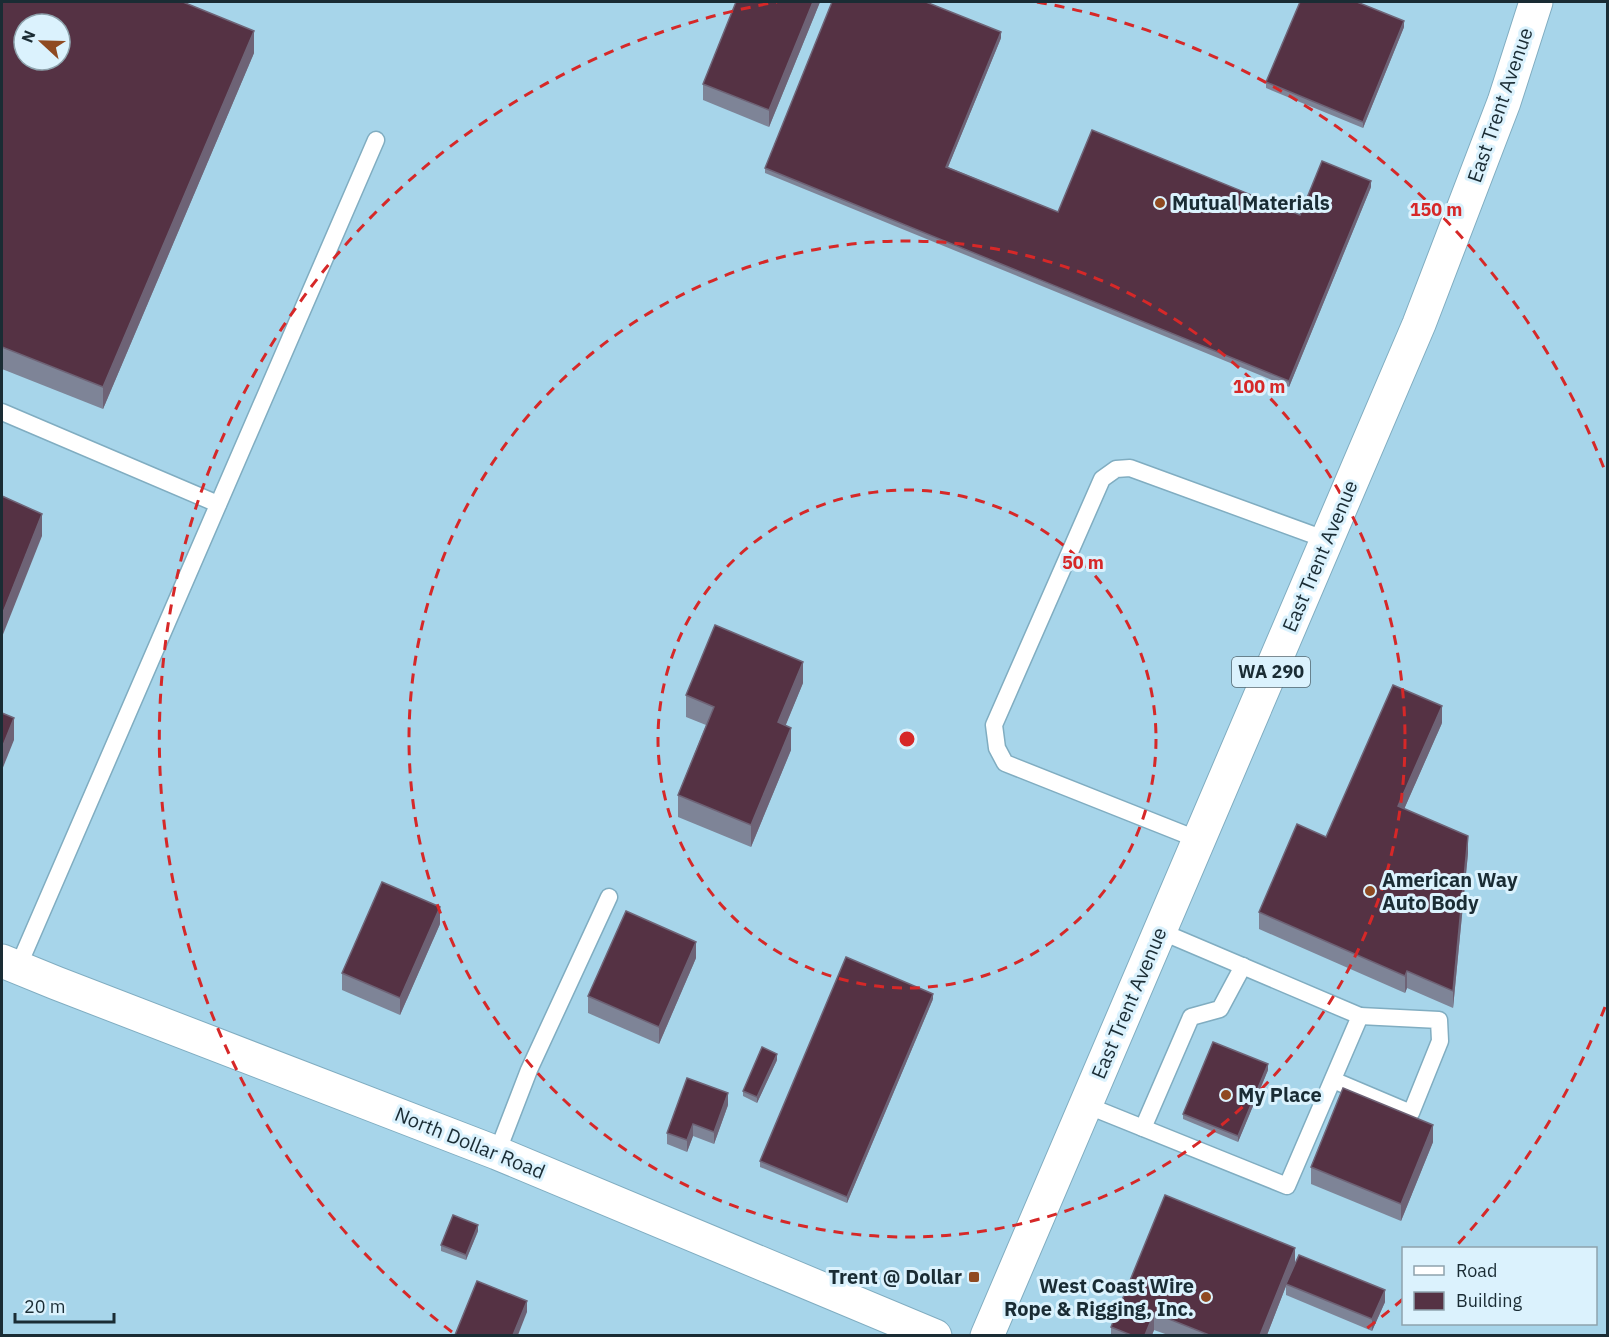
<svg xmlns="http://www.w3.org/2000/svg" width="1609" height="1337" font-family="'IBM Plex Sans',sans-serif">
  <rect width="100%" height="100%" fill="#a7d5ea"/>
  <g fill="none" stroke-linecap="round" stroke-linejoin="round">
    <defs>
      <g id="service">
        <polyline points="2,412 218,504"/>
        <polyline points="1199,840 1005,763 997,748 994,725 1102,479 1116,469 1130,468 1327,540"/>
        <polyline points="18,967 376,140"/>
        <polyline points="1333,1080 1411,1113 1440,1041 1439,1020 1360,1016"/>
        <polyline points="1086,1105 1287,1186 1360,1016 1160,931"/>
        <polyline points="1143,1128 1191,1017 1220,1009 1243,966"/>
        <polyline points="497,1153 529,1070 609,897"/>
      </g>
      <polyline id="minor" points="2,961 56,983 497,1153 935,1336"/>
      <polyline id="primary" points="987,1336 1419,324 1504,102 1536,2"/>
    </defs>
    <use href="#service" stroke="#80adc1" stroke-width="19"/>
    <use href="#minor" stroke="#80adc1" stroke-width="35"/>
    <use href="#primary" stroke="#80adc1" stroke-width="35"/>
    <use href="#service" stroke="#fff" stroke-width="16"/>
    <use href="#minor" stroke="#fff" stroke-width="33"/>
    <use href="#primary" stroke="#fff" stroke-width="33"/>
  </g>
  <g fill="#7e8497">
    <polygon points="2,2 254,53 103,409 2,369"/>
    <polygon points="820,2 769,127 703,100 703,84"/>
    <polygon points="1404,27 1363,128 1266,88 1266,82"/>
    <polygon points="1001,38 948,167 1058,212 1300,215 1371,187 1289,387 765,173 765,168"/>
    <polygon points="803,683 785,726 791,750 751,847 678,817 678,795 706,725 686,717 686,695"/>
    <polygon points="1442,723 1404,809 1468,853 1453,1008 1407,988 1405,993 1259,929 1259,912 1326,837"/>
    <polygon points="440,924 400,1015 342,990 342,973"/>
    <polygon points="696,958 659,1044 588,1013 588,996"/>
    <polygon points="933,999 847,1203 760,1167 760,1161"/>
    <polygon points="777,1060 757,1103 743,1096 743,1091"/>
    <polygon points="1268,1070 1238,1142 1183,1119 1183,1114"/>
    <polygon points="728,1105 714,1144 693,1136 687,1152 667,1144 667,1133"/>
    <polygon points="1433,1142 1401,1221 1311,1184 1311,1167"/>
    <polygon points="478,1231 466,1260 441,1251 441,1245"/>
    <polygon points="1295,1263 1385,1302 1372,1331 1286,1295 1286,1286 1267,1335 1168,1335 1154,1330 1152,1335 1111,1335 1111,1327"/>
  </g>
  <g fill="#6e6376">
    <polygon points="813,2 820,2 769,127 769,110"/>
    <polygon points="1404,21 1404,27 1363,128 1363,122"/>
    <polygon points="254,31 254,53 103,409 103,387"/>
    <polygon points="1001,32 1001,38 946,172 946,167"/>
    <polygon points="1371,181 1371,187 1289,387 1289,381"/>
    <polygon points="42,514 42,536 2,637 2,615"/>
    <polygon points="803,662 803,683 778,744 778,722"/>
    <polygon points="1442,706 1442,723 1398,823 1398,806"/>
    <polygon points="14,718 14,740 2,770 2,748"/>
    <polygon points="791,728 791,750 751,847 751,825"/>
    <polygon points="1468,836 1468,853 1453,1008 1453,991"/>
    <polygon points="440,907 440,924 400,1015 400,998"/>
    <polygon points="696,942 696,958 659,1044 659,1027"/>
    <polygon points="1407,971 1407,988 1405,993 1405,976"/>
    <polygon points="933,994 933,999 847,1203 847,1197"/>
    <polygon points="777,1054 777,1060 757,1103 757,1097"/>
    <polygon points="1268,1064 1268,1070 1238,1142 1238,1136"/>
    <polygon points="728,1093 728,1105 714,1144 714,1132"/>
    <polygon points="693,1124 693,1136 687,1152 687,1140"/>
    <polygon points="1433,1125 1433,1142 1401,1221 1401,1204"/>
    <polygon points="478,1225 478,1231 466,1260 466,1255"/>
    <polygon points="1295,1248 1295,1265 1286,1284 1286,1286 1267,1335 1260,1335"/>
    <polygon points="1385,1290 1385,1302 1372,1331 1372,1319"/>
    <polygon points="527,1301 527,1312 518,1335 513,1335"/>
    <polygon points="1154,1313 1154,1330 1152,1335 1145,1335"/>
  </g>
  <g fill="#553244" stroke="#6e6376" stroke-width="1.5" fill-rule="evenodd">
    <path d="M2 2H183L254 31 103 387 2 347ZM24 24H60V60H24Z"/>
    <polygon points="736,2 813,2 769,110 703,84"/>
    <polygon points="832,2 926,2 1001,32 946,167 1058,212 1092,130 1300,215 1322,161 1371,181 1289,381 765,168"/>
    <polygon points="1300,2 1357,2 1404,21 1363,122 1266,82"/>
    <polygon points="2,496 42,514 2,615"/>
    <polygon points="715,625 803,662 778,722 791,728 751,825 678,795 714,707 686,695"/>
    <polygon points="1393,685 1442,706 1398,806 1468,836 1453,991 1407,971 1405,976 1259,912 1297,824 1326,837"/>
    <polygon points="2,713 14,718 2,748"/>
    <polygon points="382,882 440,907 400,998 342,973"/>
    <polygon points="626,911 696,942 659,1027 588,996"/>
    <polygon points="846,957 933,994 847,1197 760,1161"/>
    <polygon points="1213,1042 1268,1064 1238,1136 1183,1114"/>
    <polygon points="762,1047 777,1054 757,1097 743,1091"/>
    <polygon points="687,1078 728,1093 714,1132 693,1124 687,1140 667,1133"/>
    <polygon points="1343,1088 1433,1125 1401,1204 1311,1167"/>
    <polygon points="1165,1195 1295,1248 1260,1335 1209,1335 1154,1313 1145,1335 1131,1335 1111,1327"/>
    <polygon points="453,1215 478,1225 466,1255 441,1245"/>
    <polygon points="1299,1255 1385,1290 1372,1319 1286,1284"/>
    <polygon points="477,1281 527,1301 513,1335 455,1335"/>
  </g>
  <g fill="none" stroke="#d62828" stroke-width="3" stroke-dasharray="10 8">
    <circle cx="907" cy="739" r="249"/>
    <circle cx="907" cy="739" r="498"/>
    <path d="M1605 1007A748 748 0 0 1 1458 1244M1403 1299A748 748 0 0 1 1362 1332M452 1332A748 748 0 0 1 777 2M1037 2A748 748 0 0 1 1605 471"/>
  </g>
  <g fill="#8f4a21" stroke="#dbf2fd" stroke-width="2">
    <circle cx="1160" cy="203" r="6"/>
    <circle cx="1370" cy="891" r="6"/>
    <circle cx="1226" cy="1095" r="6"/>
    <rect x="968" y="1271" width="12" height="12" rx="3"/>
    <circle cx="1206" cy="1297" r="6"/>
  </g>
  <g text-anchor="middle" stroke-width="6" stroke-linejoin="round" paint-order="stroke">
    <rect fill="#dbf2fd" stroke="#546770" stroke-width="1.5" x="1232" y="657" width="78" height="30" rx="4.5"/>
    <g font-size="18" font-weight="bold" fill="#1a2c34">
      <text x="1271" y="678">WA 290</text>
    </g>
    <g font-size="20" fill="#1a2c34" stroke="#dbf2fd">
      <text transform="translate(1500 105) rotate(-71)" y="7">East Trent Avenue</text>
      <text transform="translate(1320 556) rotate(-67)" y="7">East Trent Avenue</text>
      <text transform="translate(1129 1003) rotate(-67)" y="7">East Trent Avenue</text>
      <text transform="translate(470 1143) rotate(22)" y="7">North Dollar Road</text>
    </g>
    <g font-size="20" font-weight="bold" fill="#1a2c34" stroke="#dbf2fd" text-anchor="start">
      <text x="1172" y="210">Mutual Materials</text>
      <text x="1382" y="887">American Way<tspan x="1382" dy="23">Auto Body</tspan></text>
      <text x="1238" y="1102">My Place</text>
      <text x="962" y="1284" text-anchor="end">Trent @ Dollar</text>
      <text x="1194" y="1293" text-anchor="end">West Coast Wire<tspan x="1194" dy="23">Rope &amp; Rigging, Inc.</tspan></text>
    </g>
  </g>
  <circle cx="907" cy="739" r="9" fill="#d62828" stroke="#dbf2fd" stroke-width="3"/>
  <g font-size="18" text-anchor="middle" font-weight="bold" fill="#d62828" stroke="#dbf2fd" stroke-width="6" stroke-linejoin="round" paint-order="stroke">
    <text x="1436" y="216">150 m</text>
    <text x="1259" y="393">100 m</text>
    <text x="1083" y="569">50 m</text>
  </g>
  <rect width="1609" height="1337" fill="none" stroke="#1a2c34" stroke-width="6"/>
  <rect x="1402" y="1247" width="195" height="78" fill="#dbf2fd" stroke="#8ea3ad" stroke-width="1.5"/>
  <rect x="1414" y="1266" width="30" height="9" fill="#ffffff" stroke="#8ea3ad" stroke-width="1.5"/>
  <text x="1456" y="1277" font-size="18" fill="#1a2c34">Road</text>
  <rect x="1414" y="1292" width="30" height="18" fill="#553244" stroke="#8ea3ad" stroke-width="1.5"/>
  <text x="1456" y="1307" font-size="18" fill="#1a2c34">Building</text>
  <g transform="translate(42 42) rotate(292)"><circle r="28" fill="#dbf2fd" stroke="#8ea3ad" stroke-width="1.5"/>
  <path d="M0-4.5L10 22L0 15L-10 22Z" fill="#8f4a21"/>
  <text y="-9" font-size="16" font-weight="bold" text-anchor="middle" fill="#1a2c34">N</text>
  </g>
  <path d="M15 1313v9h99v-9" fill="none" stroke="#1a2c34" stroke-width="3"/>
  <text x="24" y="1313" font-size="18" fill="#1a2c34" stroke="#dbf2fd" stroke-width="4.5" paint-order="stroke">20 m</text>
</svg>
